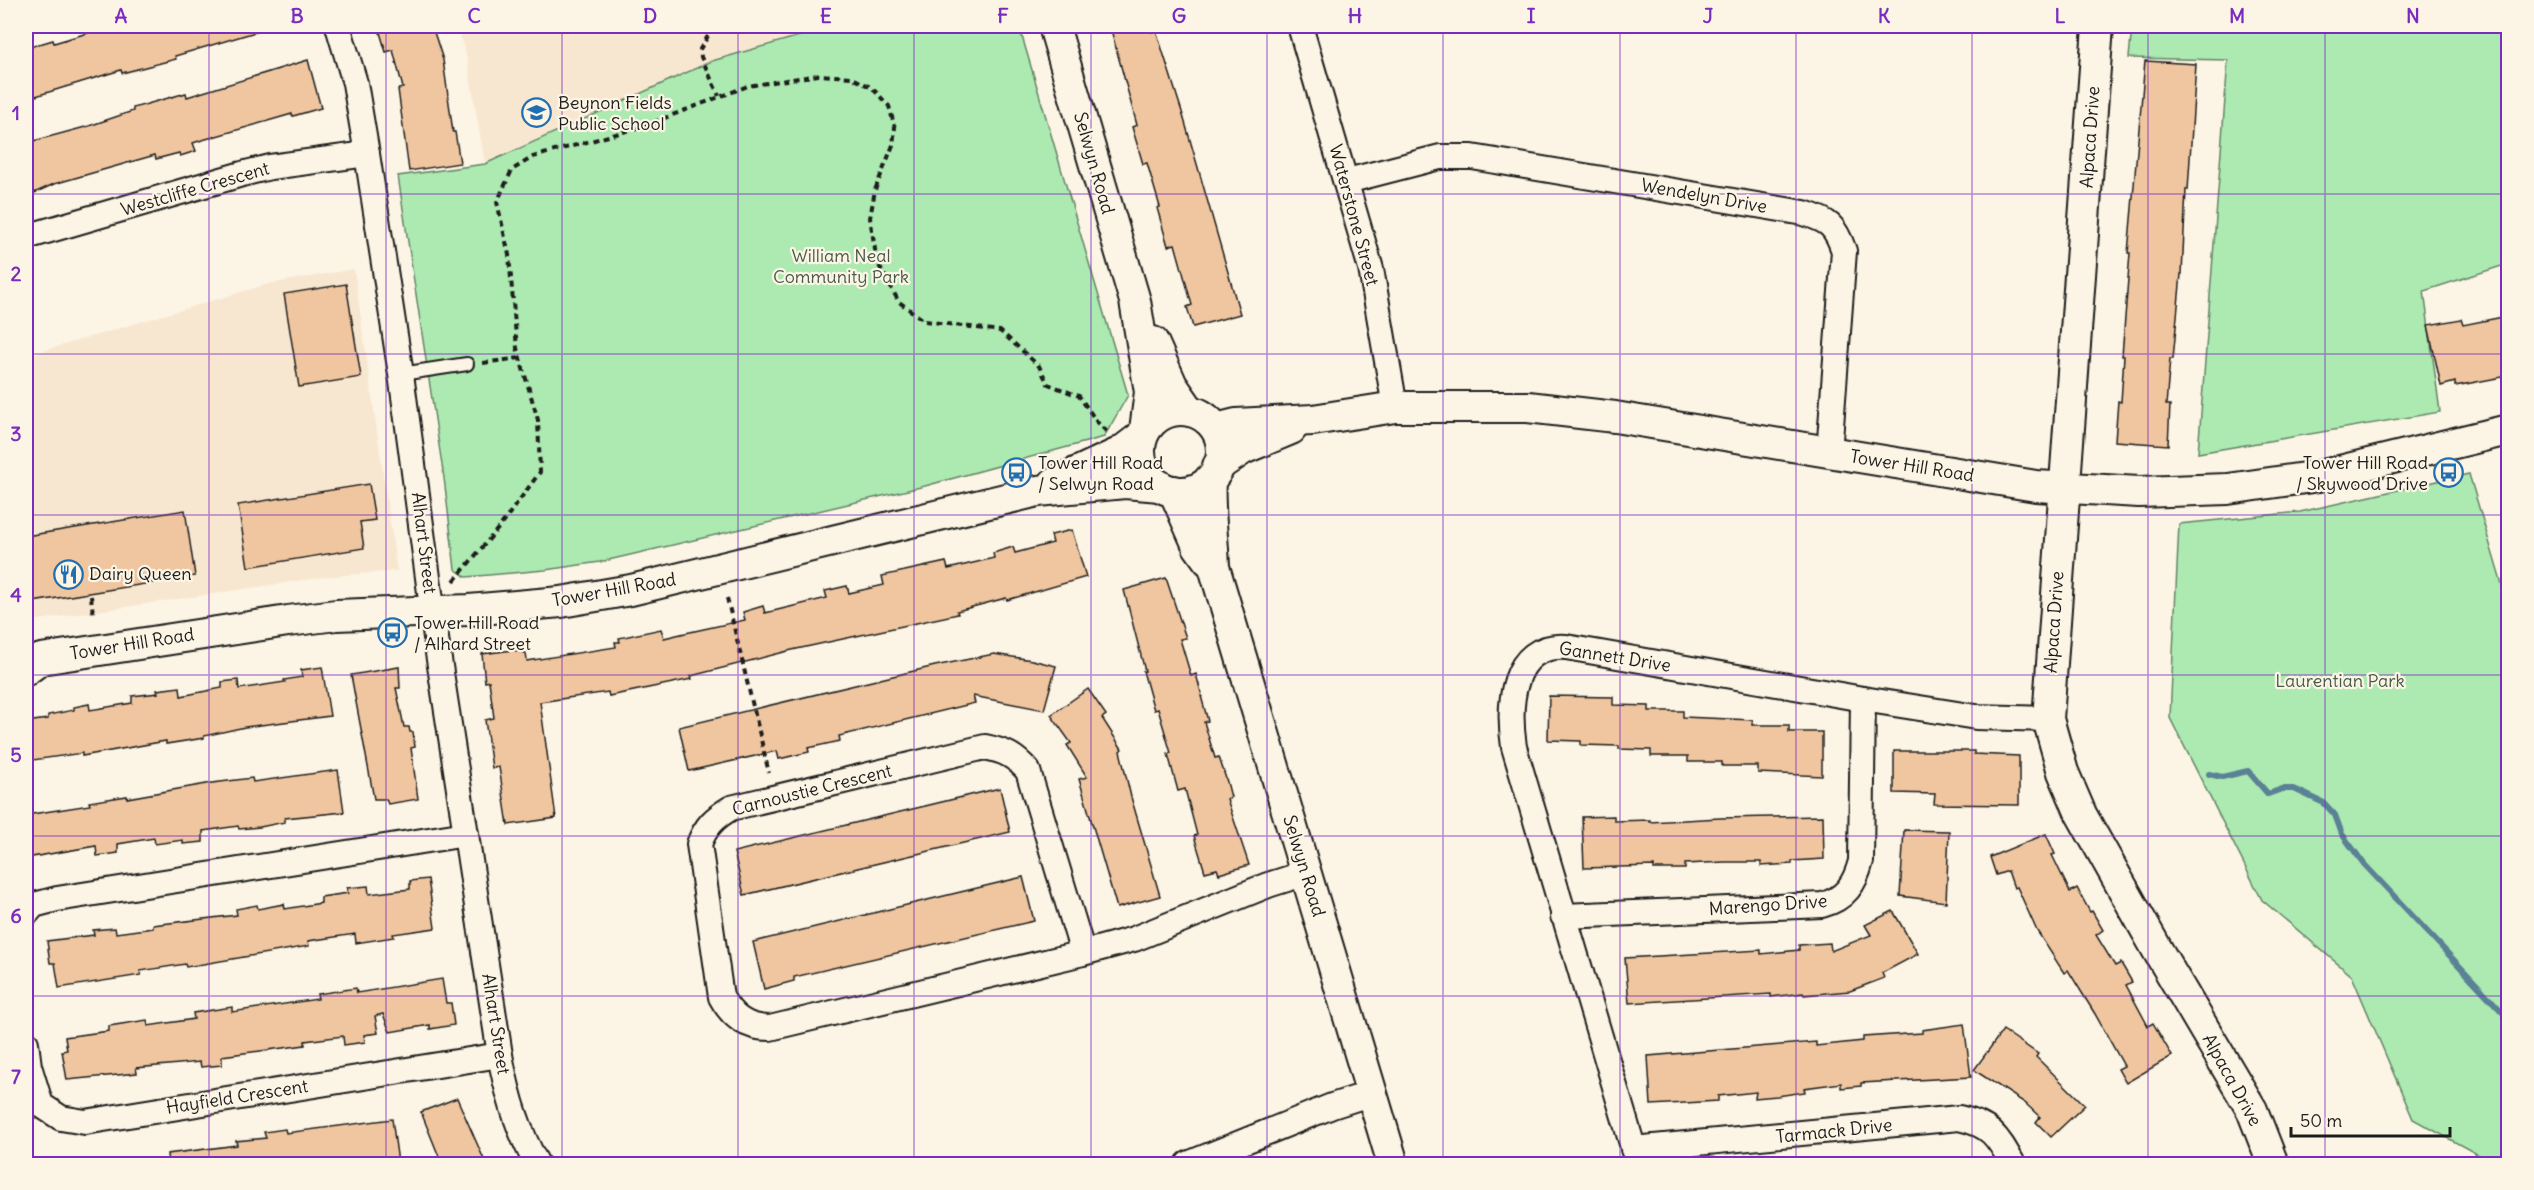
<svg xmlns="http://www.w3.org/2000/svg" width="2534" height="1190" font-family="Delius,sans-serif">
  <rect width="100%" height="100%" fill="#fcf5e5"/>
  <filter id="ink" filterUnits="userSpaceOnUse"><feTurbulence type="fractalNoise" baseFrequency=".0167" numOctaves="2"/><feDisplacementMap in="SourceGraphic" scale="12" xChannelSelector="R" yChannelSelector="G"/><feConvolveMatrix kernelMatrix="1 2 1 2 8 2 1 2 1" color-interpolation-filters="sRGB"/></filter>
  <g filter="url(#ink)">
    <g fill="#f8e7d0">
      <polygon points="457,26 834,26 712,61 485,164 467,59"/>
      <polygon points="354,269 397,571 324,577 26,622 26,356 268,284"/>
    </g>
    <g fill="#aceab1" stroke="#648366" stroke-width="1.5">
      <polygon points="834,26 1019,26 1128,395 1104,437 925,486 600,562 545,570 466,577 455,569 444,478 398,176 485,164 712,61"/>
      <polygon points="2132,26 2508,26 2508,264 2424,291 2440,412 2198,453 2228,60 2129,58"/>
      <polygon points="2469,474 2508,605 2508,1164 2495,1164 2413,1119 2352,976 2262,900 2170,718 2179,524 2300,512"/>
    </g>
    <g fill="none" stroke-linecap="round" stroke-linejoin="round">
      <polyline stroke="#5a8195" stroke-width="6" points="2209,774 2222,777 2248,771 2268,794 2282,789 2294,789 2324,803 2335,815 2342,834 2364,864 2508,1018"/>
    </g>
    <g fill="#f0c6a0" stroke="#1c1c1c" stroke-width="1.5">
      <polygon points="111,26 261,26 262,30 175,56 176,59 122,73 121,70 26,99 26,48 53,40 54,43"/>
      <polygon points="378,26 432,26 443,60 453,132 455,132 460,163 409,171 398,89 403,88 393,50 386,52"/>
      <polygon points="1110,26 1150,26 1152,32 1156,30 1182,112 1240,314 1193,327 1187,307 1192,305 1175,244 1168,246 1157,208 1160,207 1147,163 1143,164 1132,127 1137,125"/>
      <polygon points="308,60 321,108 293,116 292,114 199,141 193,143 196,151 180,156 179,153 156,159 155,155 54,184 32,194 32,192 26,193 26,143 89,126 133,111 133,108 186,93 187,97"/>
      <polygon points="2145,61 2196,64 2188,190 2186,189 2182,274 2181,274 2173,359 2170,359 2166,405 2170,405 2168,445 2115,441 2118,401 2121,402 2124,356 2122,356 2130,253 2128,253"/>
      <polygon points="346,284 361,377 299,387 284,294"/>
      <polygon points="2508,316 2508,376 2455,386 2455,382 2441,386 2428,325 2461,319 2463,325"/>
      <polygon points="369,484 375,520 360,522 364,548 248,567 238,505"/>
      <polygon points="185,510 195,576 26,603 26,536"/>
      <polygon points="1072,530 1086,577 1007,600 1006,598 957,611 958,614 792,650 691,676 692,679 609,696 608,692 540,702 556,818 508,825 499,767 492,768 489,747 485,720 494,718 489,681 485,682 482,654 513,650 526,653 527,661 616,647 615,642 620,642 619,638 661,629 664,638 681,634 745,620 743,612 763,606 765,613 827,598 825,591 847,586 849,593 884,585 882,576 946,562 948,569 994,558 993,553 1013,547 1015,553 1053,543 1051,535"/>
      <polygon points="1166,578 1186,638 1180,639 1191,676 1196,674 1202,696 1201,696 1208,721 1204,722 1215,758 1219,757 1227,782 1231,797 1227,799 1249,865 1219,874 1217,869 1205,872 1194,836 1197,835 1185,789 1178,791 1168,754 1171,753 1158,709 1154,710 1143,671 1145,671 1124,590"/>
      <polygon points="994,654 1032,660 1056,666 1044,710 973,696 975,703 839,736 840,741 808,748 809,752 779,759 777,751 689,771 679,727 935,666"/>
      <polygon points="322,667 330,716 245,727 204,736 204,738 166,744 166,741 82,756 82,753 26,761 26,722 48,719 48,715 74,710 74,707 89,704 90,710 132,703 132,696 158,693 157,690 180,687 181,696 222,688 222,682 238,680 239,689 285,682 284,680 302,677 301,670"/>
      <polygon points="399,667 400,688 396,688 404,727 409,727 410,732 413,732 415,747 411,748 418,799 388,804 386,799 374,799 351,675"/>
      <polygon points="1088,689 1106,715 1102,718 1122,749 1120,751 1131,797 1160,896 1117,908 1079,779 1087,777 1067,745 1071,743 1051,715"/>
      <polygon points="1549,696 1613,697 1613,705 1649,706 1649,711 1683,711 1683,717 1753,720 1753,725 1789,725 1789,732 1822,732 1822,776 1758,773 1758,766 1722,766 1722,762 1688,762 1688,756 1651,756 1651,750 1619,749 1619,746 1581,745 1581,741 1548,740"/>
      <polygon points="1894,751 1974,751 1974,754 2019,756 2019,805 1934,804 1935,794 1894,793"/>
      <polygon points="338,770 344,812 285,818 285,822 260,827 239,829 238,826 203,831 203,842 183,844 183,840 155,844 154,838 118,844 118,853 97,856 96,846 26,858 26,815 90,805 89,802 127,796 127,798 212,783 252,778 253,782"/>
      <polygon points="1000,788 1010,832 744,895 734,852"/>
      <polygon points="1614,816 1614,821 1650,820 1650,822 1720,818 1823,816 1824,859 1792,861 1792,864 1761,866 1761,862 1724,862 1685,864 1685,869 1654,869 1654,866 1584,868 1582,817"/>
      <polygon points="1904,830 1949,831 1946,902 1900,896"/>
      <polygon points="2046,834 2055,854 2052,855 2070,892 2077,888 2090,912 2092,911 2103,930 2096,935 2115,966 2121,963 2132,982 2126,985 2148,1026 2153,1023 2172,1056 2126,1083 2118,1069 2124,1066 2095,1014 2068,970 2064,973 2037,931 2017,887 2014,888 2008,871 1996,875 1990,857"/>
      <polygon points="1023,877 1034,921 794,977 794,981 764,989 753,942"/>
      <polygon points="428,879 435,928 393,934 394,937 356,943 355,934 308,941 309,946 186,967 185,964 140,971 141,975 59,988 55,963 50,963 47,941 94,935 93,930 115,928 116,933 153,928 153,925 237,915 236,909 257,905 258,909 284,904 285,909 321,903 321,897 348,893 347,888 368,886 369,894 410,889 410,881"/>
      <polygon points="1893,911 1918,954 1882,973 1884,978 1850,991 1804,995 1803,993 1771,997 1771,994 1629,1003 1625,958 1761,950 1761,954 1799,950 1799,945 1830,943 1831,951 1871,935 1865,925"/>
      <polygon points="442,979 446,1003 451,1003 454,1025 430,1029 430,1025 390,1032 383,1014 375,1016 378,1033 364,1035 365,1042 344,1045 343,1036 305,1041 305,1045 222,1056 222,1065 201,1067 200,1062 136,1068 137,1073 67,1080 62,1051 67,1050 65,1037 109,1031 109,1026 147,1020 148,1026 194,1019 193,1013 232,1007 232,1012 318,999 317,994 356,988 357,993"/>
      <polygon points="1964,1024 1971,1077 1861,1083 1861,1086 1841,1088 1841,1083 1804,1088 1805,1092 1777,1096 1755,1098 1756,1092 1718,1096 1718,1101 1651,1105 1648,1056 1816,1042 1816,1046 1863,1041 1863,1037 1922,1033 1922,1030"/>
      <polygon points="2003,1030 2038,1054 2036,1057 2085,1105 2051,1137 2036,1122 2040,1117 2025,1103 1974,1070"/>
      <polygon points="457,1098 486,1164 442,1164 421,1112"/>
      <polygon points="392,1119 398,1162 375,1164 168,1164 167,1154 237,1145 236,1141 266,1138 264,1132 285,1129 286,1133"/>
    </g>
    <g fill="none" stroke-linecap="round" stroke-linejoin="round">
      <defs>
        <polyline id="service" points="401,374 467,364"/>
        <g id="minor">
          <path d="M338 26 355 83 367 154 401 374 438 653 500 1055C507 1093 517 1130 537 1164"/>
          <polyline points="1300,26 1371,269 1395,407"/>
          <path d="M1347 181 1440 157H1472L1804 213C1829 221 1835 225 1844 251L1829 453"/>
          <polyline points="26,237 242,174 270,167 367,154"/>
          <polyline points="26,914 34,905 57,899 466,834"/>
          <path d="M1563 916 1822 905C1845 899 1855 884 1861 861L1863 699"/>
          <path d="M1083 953 1028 771C1015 756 1005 751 985 747L731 808C714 818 706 826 699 844L721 997C732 1017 746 1028 770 1028L1083 953 1134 939 1268 885 1306 873"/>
          <polyline points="26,1043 29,1066 41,1105 61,1118 85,1122 500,1055"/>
          <path d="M1633 1149 1959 1118C1991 1125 1997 1136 2013 1164"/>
          <polyline points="1188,1164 1332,1106 1372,1093"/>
          <path d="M1638 1164 1514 747C1508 707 1510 643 1566 647L1863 699 1976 717 2048 719"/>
        </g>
        <g id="tertiary">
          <polyline points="1054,26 1135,301 1150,392 1145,430"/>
          <polyline points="2098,26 2048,719 2063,772 2081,814 2158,951 2252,1110 2273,1164"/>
          <polyline points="1153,342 1172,385 1190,411"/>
          <circle cx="1181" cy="451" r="41"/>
          <polyline points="1216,429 1236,424 1313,420 1395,407 1528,407 1615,417 2036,486 2139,492 2228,489 2319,476 2508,430"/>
          <polyline points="1218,466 1243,449 1291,429"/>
          <path d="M1210 479C1208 509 1213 537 1214 567L1393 1164"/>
          <polyline points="1054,483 1121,452 1142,436"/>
          <polyline points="1174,491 1198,546 1208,560"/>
          <polyline points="26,670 41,659 288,621 336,615 469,610 561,602 631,590 1038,491 1125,483 1160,486"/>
        </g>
      </defs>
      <use href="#service" stroke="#1c1c1c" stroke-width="16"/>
      <use href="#minor" stroke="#1c1c1c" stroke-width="28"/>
      <use href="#tertiary" stroke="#1c1c1c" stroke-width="34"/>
      <g stroke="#1c1c1c" stroke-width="4" stroke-dasharray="6 4.5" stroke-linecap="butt">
        <polyline points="708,36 700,49 701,57 719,96"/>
        <polyline points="483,363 520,358"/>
        <polyline points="454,581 501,525 540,472 538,420 517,348 509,255 497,202 512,170 533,157 641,127 748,86 818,75 851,77 872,88 889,106 895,128 893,145 875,190 870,218 877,262 899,302 925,321 1000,331 1039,366 1048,384 1079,396 1097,422 1108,433"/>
        <polyline points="91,596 93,614"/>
        <polyline points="727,598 769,773"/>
      </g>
      <use href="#service" stroke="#fcf5e5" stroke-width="12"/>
      <use href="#minor" stroke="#fcf5e5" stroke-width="24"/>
      <use href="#tertiary" stroke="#fcf5e5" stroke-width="30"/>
    </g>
  </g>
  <path fill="none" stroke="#7b2cbf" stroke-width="1.5" stroke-opacity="0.55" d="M209 26V1164M386 26V1164M562 26V1164M738 26V1164M914 26V1164M1091 26V1164M1267 26V1164M1443 26V1164M1620 26V1164M1796 26V1164M1972 26V1164M2148 26V1164M2325 26V1164M26 194H2508M26 354H2508M26 515H2508M26 675H2508M26 836H2508M26 996H2508"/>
  <defs>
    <symbol id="school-ring" viewBox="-11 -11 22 22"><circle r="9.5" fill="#fcf5e5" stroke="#1f6fb2" stroke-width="1.5"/><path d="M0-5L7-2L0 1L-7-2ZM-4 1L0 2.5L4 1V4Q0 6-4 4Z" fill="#1f6fb2"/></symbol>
    <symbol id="bus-ring" viewBox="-11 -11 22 22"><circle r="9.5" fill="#fcf5e5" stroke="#1f6fb2" stroke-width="1.5"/><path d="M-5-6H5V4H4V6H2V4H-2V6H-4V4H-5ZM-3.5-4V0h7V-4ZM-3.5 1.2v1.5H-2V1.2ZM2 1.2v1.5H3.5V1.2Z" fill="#1f6fb2"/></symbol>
    <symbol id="restaurant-ring" viewBox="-11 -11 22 22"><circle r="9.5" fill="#fcf5e5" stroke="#1f6fb2" stroke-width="1.5"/><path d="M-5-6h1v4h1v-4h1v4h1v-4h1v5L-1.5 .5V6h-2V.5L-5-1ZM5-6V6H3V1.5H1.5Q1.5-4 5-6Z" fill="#1f6fb2"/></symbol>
  </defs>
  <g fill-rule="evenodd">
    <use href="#school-ring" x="520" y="96" width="33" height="33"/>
    <use href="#bus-ring" x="1000" y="456" width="33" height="33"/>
    <use href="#bus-ring" x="2432" y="456" width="33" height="33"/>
    <use href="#restaurant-ring" x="52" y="558" width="33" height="33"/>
    <use href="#bus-ring" x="376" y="616" width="33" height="33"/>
  </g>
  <g text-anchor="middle" stroke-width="4.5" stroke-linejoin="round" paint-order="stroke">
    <g font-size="18" fill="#1c1c1c" stroke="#fcf5e5" text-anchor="start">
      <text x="558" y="109">Beynon Fields<tspan x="558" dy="21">Public School</tspan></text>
      <text x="1038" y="469">Tower Hill Road<tspan x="1038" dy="21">/ Selwyn Road</tspan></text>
      <text x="2428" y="469" text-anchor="end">Tower Hill Road<tspan x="2428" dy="21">/ Skywood Drive</tspan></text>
      <text x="89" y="580">Dairy Queen</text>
      <text x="414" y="629">Tower Hill Road<tspan x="414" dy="21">/ Alhard Street</tspan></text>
    </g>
    <g font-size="18" fill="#1c1c1c" stroke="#fcf5e5">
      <text transform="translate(2090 137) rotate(-86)" y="6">Alpaca Drive</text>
      <text transform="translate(1094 163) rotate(74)" y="6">Selwyn Road</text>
      <text transform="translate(195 189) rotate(-16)" y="6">Westcliffe Crescent</text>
      <text transform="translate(1704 196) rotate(10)" y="6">Wendelyn Drive</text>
      <text transform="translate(1354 215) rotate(75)" y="6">Waterstone Street</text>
      <text transform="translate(1912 466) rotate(9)" y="6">Tower Hill Road</text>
      <text transform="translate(424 543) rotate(83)" y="6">Alhart Street</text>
      <text transform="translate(614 590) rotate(-10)" y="6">Tower Hill Road</text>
      <text transform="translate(2054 622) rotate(-86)" y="6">Alpaca Drive</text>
      <text transform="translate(132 644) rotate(-9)" y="6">Tower Hill Road</text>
      <text transform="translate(1615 657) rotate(9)" y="6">Gannett Drive</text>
      <text transform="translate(812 790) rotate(-14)" y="6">Carnoustie Crescent</text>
      <text transform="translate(1304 866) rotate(73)" y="6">Selwyn Road</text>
      <text transform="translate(1768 905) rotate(-4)" y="6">Marengo Drive</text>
      <text transform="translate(496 1024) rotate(81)" y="6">Alhart Street</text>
      <text transform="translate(2232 1080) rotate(61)" y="6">Alpaca Drive</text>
      <text transform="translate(237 1097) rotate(-9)" y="6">Hayfield Crescent</text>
      <text transform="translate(1834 1131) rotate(-6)" y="6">Tarmack Drive</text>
    </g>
    <g font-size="18" fill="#475a49" stroke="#fcf5e5">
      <text x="841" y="262">William Neal<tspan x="841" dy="21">Community Park</tspan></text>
      <text x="2340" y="687">Laurentian Park</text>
    </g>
  </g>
  <rect width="2534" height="1190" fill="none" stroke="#fcf5e5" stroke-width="66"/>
  <path d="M2291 1127v9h159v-9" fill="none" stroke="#1c1c1c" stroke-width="3"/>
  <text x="2300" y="1127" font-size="18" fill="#1c1c1c" stroke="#fcf5e5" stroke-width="4.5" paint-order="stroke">50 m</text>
  <rect x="33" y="33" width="2468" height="1124" fill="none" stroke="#7b2cbf" stroke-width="2"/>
  <g font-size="20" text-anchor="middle" font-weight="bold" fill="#7b2cbf">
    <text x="121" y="23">A</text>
    <text x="297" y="23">B</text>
    <text x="474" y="23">C</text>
    <text x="650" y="23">D</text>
    <text x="826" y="23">E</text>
    <text x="1003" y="23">F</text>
    <text x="1179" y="23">G</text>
    <text x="1355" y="23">H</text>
    <text x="1531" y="23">I</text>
    <text x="1708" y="23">J</text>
    <text x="1884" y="23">K</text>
    <text x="2060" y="23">L</text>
    <text x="2237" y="23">M</text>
    <text x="2413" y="23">N</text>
    <text x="16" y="120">1</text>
    <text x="16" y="281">2</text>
    <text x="16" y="441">3</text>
    <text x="16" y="602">4</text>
    <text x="16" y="762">5</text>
    <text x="16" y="923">6</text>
    <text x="16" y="1084">7</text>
  </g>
</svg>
